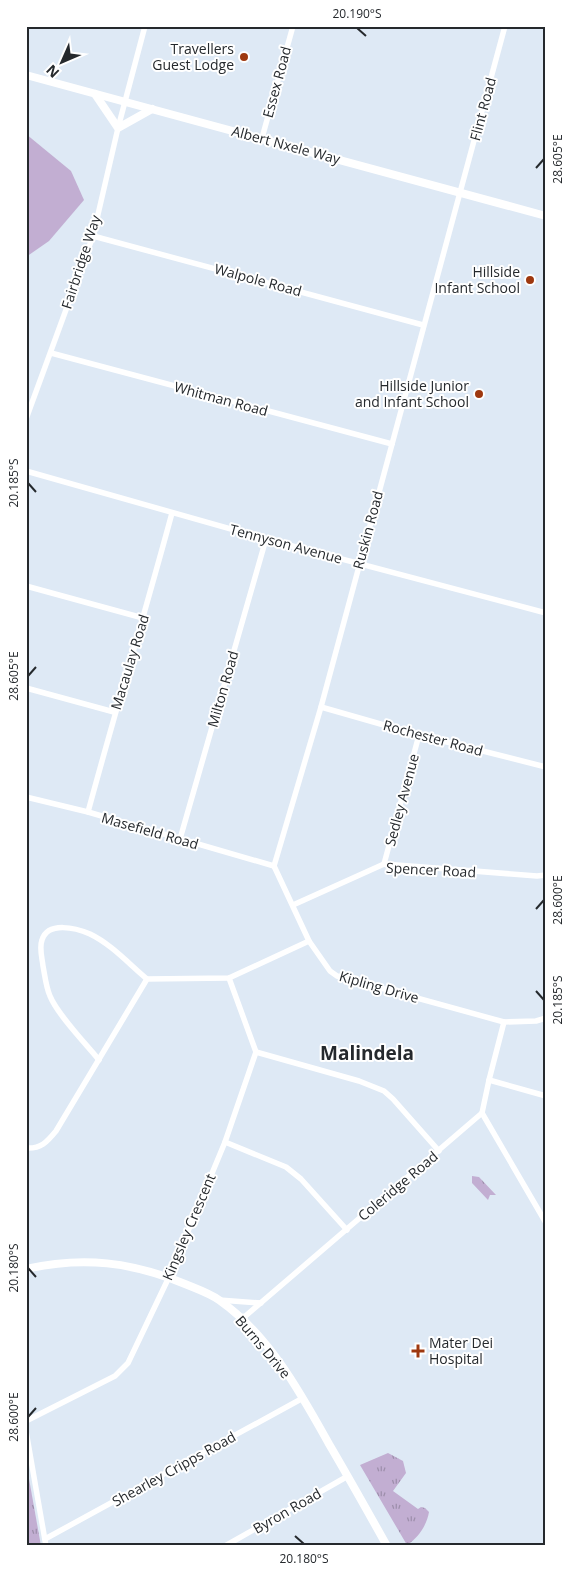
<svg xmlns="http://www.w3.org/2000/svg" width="572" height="1572" font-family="'Open Sans',sans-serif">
  <defs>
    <pattern id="grass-tufts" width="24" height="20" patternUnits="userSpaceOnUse" patternTransform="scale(1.25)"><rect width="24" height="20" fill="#c2aed2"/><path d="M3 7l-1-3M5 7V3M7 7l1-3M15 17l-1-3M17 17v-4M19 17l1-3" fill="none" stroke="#9d8eab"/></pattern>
  </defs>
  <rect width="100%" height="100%" fill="#dee9f5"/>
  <g fill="url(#grass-tufts)">
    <polygon points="472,1176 479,1177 496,1195 490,1195 488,1200 472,1183"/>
    <path d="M388 1453 403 1461 406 1473 393 1491 418 1509 421 1507 425 1508 429 1512C427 1525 418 1538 407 1545L360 1465Z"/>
    <polygon points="26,1462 41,1546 26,1546"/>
  </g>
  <polygon fill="#c2aed2" points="26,134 71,171 84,200 49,241 26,257"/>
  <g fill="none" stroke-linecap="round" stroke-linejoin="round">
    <g stroke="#fff" stroke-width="5.5">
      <polyline points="262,138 293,26"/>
      <polyline points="93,236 423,325"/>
      <polyline points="51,353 392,444"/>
      <polyline points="26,419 93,236 118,128 145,26"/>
      <polyline points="26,471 266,539 546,613"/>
      <polyline points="26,586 143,618"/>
      <polyline points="26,688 114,712"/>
      <polyline points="321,707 419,735 546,767"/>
      <polyline points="26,797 88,812 274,866"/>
      <path d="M88 812C115 712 145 613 172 513"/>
      <polyline points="180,839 266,539"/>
      <polyline points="384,864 419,735"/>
      <polyline points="274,866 321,707 505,26"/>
      <polyline points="274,866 309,941 330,971 337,976 504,1022 536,1021 546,1018"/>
      <polyline points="293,905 384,864 537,876 546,875"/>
      <polyline points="256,1052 359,1081 384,1091 393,1099 439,1151"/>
      <path d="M99 1060C86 1044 57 1014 50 996 46 987 45 976 43 966 42 957 39 948 42 940 48 921 76 928 90 934 111 944 129 964 147 979"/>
      <polyline points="489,1080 546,1096"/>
      <polyline points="482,1113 546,1223"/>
      <polyline points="225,1142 286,1167 301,1179 347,1230"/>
      <path d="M26 1148C41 1149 47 1142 56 1131L147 979 229 978 309 941"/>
      <polyline points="219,1300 261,1303"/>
      <polyline points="242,1319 482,1113 489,1080 504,1022"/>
      <polyline points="26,1421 115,1376 128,1363 169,1277 225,1142 256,1052 229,978"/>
      <polyline points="26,1431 46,1546"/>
      <polyline points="45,1539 303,1398"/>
      <polyline points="225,1546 348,1476"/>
    </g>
    <g stroke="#fff" stroke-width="8">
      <polyline points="26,75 546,216"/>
      <polyline points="95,94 118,128 152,109"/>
      <path d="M26 1269C83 1256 132 1262 185 1284 197 1289 209 1293 219 1300 269 1335 300 1392 329 1444 349 1478 368 1512 387 1546"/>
    </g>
  </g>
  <path fill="none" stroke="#25292d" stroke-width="2" d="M357 28 366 36M536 168 544 159M28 483 36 492M28 676 36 667M536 909 544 900M536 991 544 1000M28 1268 36 1277M28 1417 36 1408M295 1536 304 1544"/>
  <g fill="#9e380f" stroke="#fff" stroke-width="2">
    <circle cx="244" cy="57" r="5"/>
    <circle cx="530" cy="280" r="5"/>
    <circle cx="479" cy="394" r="5"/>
    <path d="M415.5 1343.5h5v5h5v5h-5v5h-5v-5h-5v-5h5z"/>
  </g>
  <g text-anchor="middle" stroke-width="4" stroke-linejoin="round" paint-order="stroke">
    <g font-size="14" fill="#25292d" stroke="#fff" text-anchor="end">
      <text x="234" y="54">Travellers<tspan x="234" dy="16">Guest Lodge</tspan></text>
      <text x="520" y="277">Hillside<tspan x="520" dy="16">Infant School</tspan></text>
      <text x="469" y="391">Hillside Junior<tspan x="469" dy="16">and Infant School</tspan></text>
      <text x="429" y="1348" text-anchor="start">Mater Dei<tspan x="429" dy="16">Hospital</tspan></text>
    </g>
    <g font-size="14" fill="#25292d" stroke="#fff">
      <text transform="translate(277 82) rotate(-75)" y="5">Essex Road</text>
      <text transform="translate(483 109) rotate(-75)" y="5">Flint Road</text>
      <text transform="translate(286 145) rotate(15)" y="5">Albert Nxele Way</text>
      <text transform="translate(81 262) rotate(-72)" y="5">Fairbridge Way</text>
      <text transform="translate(258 280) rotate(15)" y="5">Walpole Road</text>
      <text transform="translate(221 399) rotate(15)" y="5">Whitman Road</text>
      <text transform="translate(368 530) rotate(-75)" y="5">Ruskin Road</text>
      <text transform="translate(286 544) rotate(15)" y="5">Tennyson Avenue</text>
      <text transform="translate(130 662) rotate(-73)" y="5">Macaulay Road</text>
      <text transform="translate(223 689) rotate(-74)" y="5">Milton Road</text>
      <text transform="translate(433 738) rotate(15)" y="5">Rochester Road</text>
      <text transform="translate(402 800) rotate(-75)" y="5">Sedley Avenue</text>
      <text transform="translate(150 831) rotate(16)" y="5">Masefield Road</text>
      <text transform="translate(431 870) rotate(3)" y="5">Spencer Road</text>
      <text transform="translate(379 987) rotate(16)" y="5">Kipling Drive</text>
      <text transform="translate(398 1186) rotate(-40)" y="5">Coleridge Road</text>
      <text transform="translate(189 1227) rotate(-67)" y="5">Kingsley Crescent</text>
      <text transform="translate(263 1347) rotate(50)" y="5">Burns Drive</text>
      <text transform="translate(174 1469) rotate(-29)" y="5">Shearley Cripps Road</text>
      <text transform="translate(287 1511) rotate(-30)" y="5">Byron Road</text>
    </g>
    <g font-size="19" font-weight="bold" fill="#25292d" stroke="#fff">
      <text x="367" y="1060">Malindela</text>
    </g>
  </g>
  <rect width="572" height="1572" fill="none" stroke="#ffffff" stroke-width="55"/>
  <g transform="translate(62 62) rotate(225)" stroke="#ffffff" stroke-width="4" paint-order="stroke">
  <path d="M0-4L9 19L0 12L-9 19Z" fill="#25292d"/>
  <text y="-8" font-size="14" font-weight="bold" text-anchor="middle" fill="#25292d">N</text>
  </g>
  <rect x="28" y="28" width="516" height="1516" fill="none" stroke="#25292d" stroke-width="2"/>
  <g font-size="12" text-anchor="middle" fill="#25292d">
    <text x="357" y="18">20.190°S</text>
    <text transform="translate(558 159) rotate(-90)" y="4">28.605°E</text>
    <text transform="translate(14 483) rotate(-90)" y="4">20.185°S</text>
    <text transform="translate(14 676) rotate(-90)" y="4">28.605°E</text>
    <text transform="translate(558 900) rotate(-90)" y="4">28.600°E</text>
    <text transform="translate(558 1000) rotate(-90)" y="4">20.185°S</text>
    <text transform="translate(14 1268) rotate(-90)" y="4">20.180°S</text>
    <text transform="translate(14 1417) rotate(-90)" y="4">28.600°E</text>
    <text x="304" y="1563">20.180°S</text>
  </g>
</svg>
